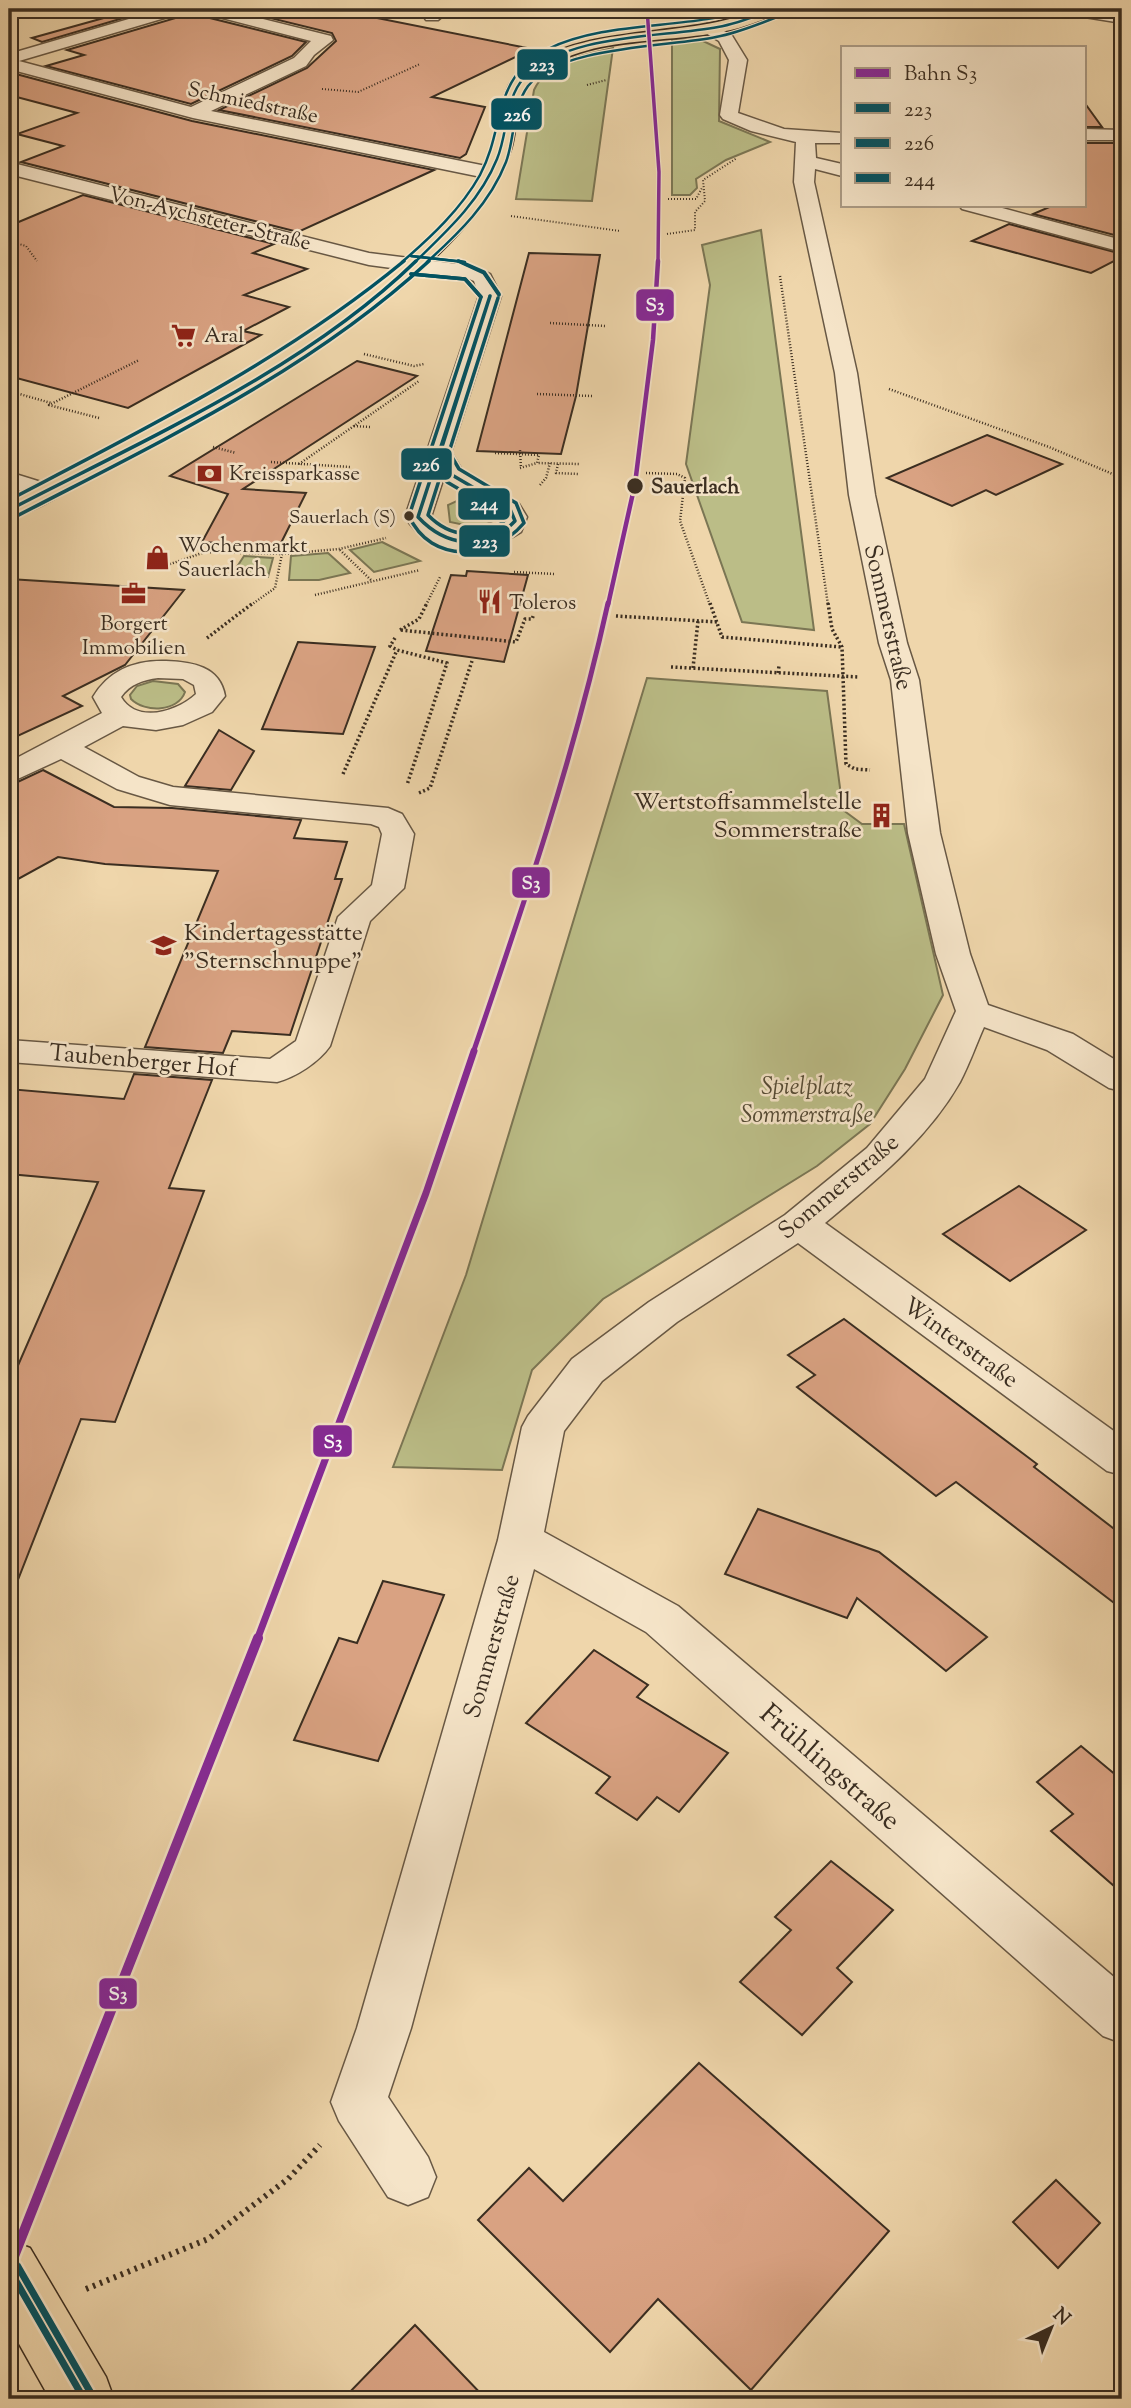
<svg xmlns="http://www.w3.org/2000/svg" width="1131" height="2408" font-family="'Sorts Mill Goudy',serif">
  <rect width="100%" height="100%" fill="#efd6ab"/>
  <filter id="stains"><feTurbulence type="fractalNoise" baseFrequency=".00286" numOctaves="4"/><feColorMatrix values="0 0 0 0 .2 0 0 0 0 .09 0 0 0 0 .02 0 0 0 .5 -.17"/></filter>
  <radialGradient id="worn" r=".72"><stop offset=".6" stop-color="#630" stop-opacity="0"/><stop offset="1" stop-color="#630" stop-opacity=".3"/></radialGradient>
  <g fill="#bbbd87" stroke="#7b7654" stroke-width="2">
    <polygon points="672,39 701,40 720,49 719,121 770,142 726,160 696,179 697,188 690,195 672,195"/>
    <path d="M613 48 592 201 516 199 534 90C548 60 584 55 613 48Z"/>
    <polygon points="761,230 814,630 742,622 686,464 710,285 702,245"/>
    <polygon points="461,499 492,514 493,521 479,528 450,522 448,505"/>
    <polygon points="382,542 420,561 374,572 350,550"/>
    <polygon points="328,553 350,573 319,580 289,580 291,556"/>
    <polygon points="244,556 273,558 268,577 233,573"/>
    <polygon points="647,678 827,691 843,810 862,824 904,824 943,995 905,1069 870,1124 817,1166 603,1299 532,1370 502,1470 393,1467 466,1275"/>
    <path d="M153 681 178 684 185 692C178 712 145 713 131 699L130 695 137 686Z"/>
  </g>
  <g fill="#d9a282" stroke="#3b2e21" stroke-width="2">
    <polygon points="136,9 154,9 42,42 32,38"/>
    <polygon points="190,9 194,9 198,15 306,42 292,56 191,104 46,66 84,55 67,50 186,15"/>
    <polygon points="233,9 332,9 532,49 432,97 485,107 466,154 460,158 219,110 307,68 336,41 332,33"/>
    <polygon points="16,74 192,121 434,170 298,232 21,162 63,146 17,134 77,113 9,95 9,76"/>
    <polygon points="1084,102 1102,127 1084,127"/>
    <polygon points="1084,143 1114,143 1122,153 1122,237 1033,214 1054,205 1084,205"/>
    <polygon points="83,195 274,244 253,253 307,269 244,295 289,307 243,331 261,335 128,408 9,376 9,226"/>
    <polygon points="1009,224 1122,254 1122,257 1091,273 972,241"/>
    <polygon points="529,253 600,255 576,396 561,454 477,451"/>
    <polygon points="357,361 417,376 243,489 306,493 279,547 202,542 228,494 170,476"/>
    <polygon points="987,435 1062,464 996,495 986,490 952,506 887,478"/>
    <polygon points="467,571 528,575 504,662 426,651 451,575 466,576"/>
    <polygon points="9,579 184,590 125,665 63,696 82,706 9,740"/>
    <polygon points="298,642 375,647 343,734 262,729"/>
    <polygon points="219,730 254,751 231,790 185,786"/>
    <polygon points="43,770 114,807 172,808 301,820 294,838 347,842 335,879 342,879 290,1035 232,1031 223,1053 145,1047 218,871 105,864 58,857 9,884 9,786"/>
    <polygon points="134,1074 212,1080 169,1188 204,1191 115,1422 81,1419 12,1595 9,1595 9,1386 98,1182 9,1174 9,1089 124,1099"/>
    <polygon points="1019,1186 1086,1230 1010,1281 943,1234"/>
    <polygon points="844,1319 1037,1464 1034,1467 1122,1535 1122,1609 956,1482 936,1496 797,1387 815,1375 788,1355"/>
    <polygon points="758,1509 879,1552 987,1637 946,1671 857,1598 847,1618 725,1574"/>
    <polygon points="383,1581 444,1595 378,1761 294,1740 339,1638 357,1643"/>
    <polygon points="594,1650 648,1685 637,1697 728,1753 679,1812 657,1797 637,1820 596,1793 610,1777 526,1723"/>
    <polygon points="1081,1746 1117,1776 1122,1772 1122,1893 1051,1831 1073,1814 1037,1782"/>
    <polygon points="831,1861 893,1910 837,1968 852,1982 802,2035 740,1982 791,1930 775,1917"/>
    <polygon points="699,2063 889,2231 751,2390 658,2299 610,2352 478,2220 529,2168 563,2201"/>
    <polygon points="1056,2180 1100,2223 1058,2268 1013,2222"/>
    <polygon points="415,2325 486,2399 343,2399"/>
  </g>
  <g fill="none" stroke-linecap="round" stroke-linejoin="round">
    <defs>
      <g id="minor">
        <polygon points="163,9 187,9 185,12 19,61 191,107 294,58 311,41 199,12 197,9 223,9 331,36 333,40 314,55 306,66 211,111 491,167 501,173 491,179 193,118 9,69 9,54"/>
        <polygon points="433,9 451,9 438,20 426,20 424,17"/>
        <polygon points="1058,9 1095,9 1122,13 1122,23 1066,14"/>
        <path d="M707 24 731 34 747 60 738 113 784 129 842 133V143H815L816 158 842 164V176L815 169 814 182 857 373 875 495 907 643 919 680 940 833 970 954 988 1005 1073 1034 1122 1064V1091L1109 1088 1047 1050 984 1027C976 1045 969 1065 960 1082 927 1140 875 1181 825 1223L1122 1437V1475L1107 1471 798 1243 677 1322 602 1381 564 1431 544 1532 678 1606 1122 1984V2043L1103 2036 646 1632 534 1569 411 2028 388 2097 428 2157 436 2177 428 2197 408 2205 388 2197 339 2121 331 2102 357 2028 498 1540 522 1427 528 1416 572 1359 649 1302 785 1215 867 1148 925 1079 956 1011 936 954 908 833 891 680 879 643 849 495 835 373 794 182 796 142 751 131 723 119 720 115 729 60 719 41 699 29Z"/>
        <polygon points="1084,129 1122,130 1122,140 1084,140"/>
        <path d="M9 162 369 253 473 266 490 274 501 296 451 452 462 470 519 504 527 517 521 532C481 558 433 560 405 517L479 296 474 281 467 278 369 265 9 174ZM443 480 499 514 500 523C477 537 447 542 431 517Z"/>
        <polygon points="959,205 991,205 1122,240 1122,252 962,209"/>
        <polygon points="9,472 54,486 58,491 54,496 45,499 9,487"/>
        <path d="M166 661C192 662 220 666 225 696L212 712 183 725 156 730 123 726 84 747 139 777 173 787 388 808 402 814 414 834 404 888 370 921 330 1046C319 1062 296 1077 277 1082L9 1062V1040L270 1059 296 1041 338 917 372 885 382 834 379 827 371 824 170 805 117 789 61 759 9 783V762L102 713 93 697C109 670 135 660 166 661ZM158 678 183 679 194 685 196 694C177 712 137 724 121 697 130 684 143 680 158 678Z"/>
      </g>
      <g id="major">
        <path d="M761 9H782C776 15 767 18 759 21 688 50 599 27 535 75 515 91 518 127 511 149 503 172 490 194 475 214 387 323 230 403 108 468 79 483 40 511 9 518V500C161 420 322 346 445 223 465 202 480 179 491 152 502 124 498 84 526 66 598 22 685 40 761 9Z"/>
        <polygon points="9,2240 30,2248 106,2377 114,2399 50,2399 9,2326"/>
      </g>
    </defs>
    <use href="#minor" stroke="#685844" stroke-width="3"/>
    <use href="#major" stroke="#3b2e21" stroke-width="3"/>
    <g stroke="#3b2e21" stroke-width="2" stroke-dasharray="1 2" stroke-linecap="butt">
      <polyline points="587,85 606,80"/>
      <polyline points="322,89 358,92 420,64"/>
      <polyline points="668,199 696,199 702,188"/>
      <polyline points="511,216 620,231"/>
      <polyline points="667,234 695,230 695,212 705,201 703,180 737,158"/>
      <polyline points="9,241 26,246 37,261"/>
    </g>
    <g stroke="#3b2e21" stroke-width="2.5" stroke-dasharray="1 2" stroke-linecap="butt">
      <polyline points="780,276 828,605"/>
      <polyline points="550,323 605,326"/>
      <polyline points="364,354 414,366 424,364"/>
      <polyline points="889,389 1049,447 1122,478"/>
      <polyline points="9,391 51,403"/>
      <polyline points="537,394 592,396"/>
      <polyline points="99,418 49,405 139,360"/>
      <polyline points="354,426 370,427"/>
      <polyline points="213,447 236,453"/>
      <polyline points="520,450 521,468"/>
      <polyline points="495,453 539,455 537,463 579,464"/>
      <polyline points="271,462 350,467"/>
      <polyline points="299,464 419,381"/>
      <polyline points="558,464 556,473 578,474"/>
      <polyline points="520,468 537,463"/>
      <polyline points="646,473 677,474 685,478 680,521 710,605"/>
      <polyline points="540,485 546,478 550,463"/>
      <polyline points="340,550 372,581"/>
      <polyline points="153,570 205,552 282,554 339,549 386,538"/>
      <polyline points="514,572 555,574"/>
      <polyline points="315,595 420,570"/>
      <polyline points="251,605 275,588 282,554"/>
      <polyline points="426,605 440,577"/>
    </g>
    <g stroke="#3b2e21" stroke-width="3.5" stroke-dasharray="2 2.5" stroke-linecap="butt">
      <polyline points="710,603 722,637 841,647"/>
      <polyline points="828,603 832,629 842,647 846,764 855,769 870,770"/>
      <polyline points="616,616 718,622"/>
      <polyline points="400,630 419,619 427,603"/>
      <polyline points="401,630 516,642 525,619 532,619 534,614"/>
      <polyline points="207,638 253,603"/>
      <polyline points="395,638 390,646 397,650 447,663 407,785"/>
      <polyline points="671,667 858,677"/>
      <polyline points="693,668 698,621"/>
      <polyline points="778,673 779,666"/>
      <polyline points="343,774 397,650"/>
      <polyline points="419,793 430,788 472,661"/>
    </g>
    <polyline stroke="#3b2e21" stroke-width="6" stroke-dasharray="2.5 5" stroke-linecap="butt" points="86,2289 208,2239 288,2179 320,2145"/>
    <use href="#minor" fill="#f5e4c8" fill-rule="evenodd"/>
    <use href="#major" fill="#efd6ab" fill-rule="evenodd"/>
    <defs>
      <path id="bus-1-far2" d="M415 262C447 231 480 201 497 159 508 133 505 98 524 78 566 33 661 38 718 27 737 24 756 16 774 9"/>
      <g id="bus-1-far1">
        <path d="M490 296 440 453 452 475 510 509 515 521C485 552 446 547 418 517Z"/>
        <path d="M9 510C146 439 305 369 416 261"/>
      </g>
      <polyline id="bus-1" points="9,2269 84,2399"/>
      <g id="bus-2-far1">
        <polyline points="411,256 464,262"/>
        <path d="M427 262C459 233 490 203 506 162 515 138 512 108 528 86 560 46 668 47 716 37 737 33 757 25 777 17"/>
      </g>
      <g id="bus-2">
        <polyline points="458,261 484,273 499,295"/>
        <path d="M411 274 465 279 481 297 409 516C431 565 493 560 524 523L516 503 459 469 449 452 498 298"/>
        <path d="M13 518C157 443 309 372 429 261"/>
      </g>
      <g id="bus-3-far2">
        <polyline points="411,256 465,262"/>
        <path d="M402 262C431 237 461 209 480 175 506 126 491 78 548 49 607 20 687 30 752 9"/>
      </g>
      <g id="bus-3-far1">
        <polyline points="459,261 484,272 499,294"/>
        <polyline points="411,274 465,279 481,297"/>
        <path d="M441 474 447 482 503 515 505 520C482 542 449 537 428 515Z"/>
        <path d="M9 500C147 428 284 360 404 261"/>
      </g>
      <polyline id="bus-3" points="17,2265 92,2395"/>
    </defs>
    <use href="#bus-1-far2" stroke="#f5e4c8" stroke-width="5"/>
    <use href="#bus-1-far1" stroke="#f5e4c8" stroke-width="7"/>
    <use href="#bus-1" stroke="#f5e4c8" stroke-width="12"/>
    <use href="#bus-2-far1" stroke="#f5e4c8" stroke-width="5"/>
    <use href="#bus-2" stroke="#f5e4c8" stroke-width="7"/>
    <use href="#bus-3-far2" stroke="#f5e4c8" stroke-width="5"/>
    <use href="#bus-3-far1" stroke="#f5e4c8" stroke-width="7"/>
    <use href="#bus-3" stroke="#f5e4c8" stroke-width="12"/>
    <use href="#bus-1-far2" stroke="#005262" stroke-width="2.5"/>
    <use href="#bus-1-far1" stroke="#005262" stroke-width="3.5"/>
    <use href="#bus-1" stroke="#005262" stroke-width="7"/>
    <use href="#bus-2-far1" stroke="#005262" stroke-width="2.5"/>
    <use href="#bus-2" stroke="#005262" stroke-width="3.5"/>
    <use href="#bus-3-far2" stroke="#005262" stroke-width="2.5"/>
    <use href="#bus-3-far1" stroke="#005262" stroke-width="3.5"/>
    <use href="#bus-3" stroke="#005262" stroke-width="7"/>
    <defs>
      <polyline id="rail-1-far4" points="647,9 659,172 658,262"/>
      <polyline id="rail-1-far3" points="608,605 635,484 653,340 658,261"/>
      <path id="rail-1-far2" d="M473 1053C524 904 574 757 608 603"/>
      <polyline id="rail-1-far1" points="257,1640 426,1193 474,1051"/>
      <polyline id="rail-1" points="9,2269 258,1638"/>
    </defs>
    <use href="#rail-1-far4" stroke="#f5e4c8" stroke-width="6"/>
    <use href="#rail-1-far3" stroke="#f5e4c8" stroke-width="8"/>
    <use href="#rail-1-far2" stroke="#f5e4c8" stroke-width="10"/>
    <use href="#rail-1-far1" stroke="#f5e4c8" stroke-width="12"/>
    <use href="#rail-1" stroke="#f5e4c8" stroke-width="15"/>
    <use href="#rail-1-far4" stroke="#862996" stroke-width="3.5"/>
    <use href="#rail-1-far3" stroke="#862996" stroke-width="4.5"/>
    <use href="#rail-1-far2" stroke="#862996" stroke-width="5"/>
    <use href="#rail-1-far1" stroke="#862996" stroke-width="7"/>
    <use href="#rail-1" stroke="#862996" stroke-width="10"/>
  </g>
  <defs>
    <symbol id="supermarket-bare" viewBox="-9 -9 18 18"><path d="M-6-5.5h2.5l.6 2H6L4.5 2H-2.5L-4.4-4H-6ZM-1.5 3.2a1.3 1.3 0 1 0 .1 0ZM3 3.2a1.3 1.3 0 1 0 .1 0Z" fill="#8f2418" stroke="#f5e4c8" stroke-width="2.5" paint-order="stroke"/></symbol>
    <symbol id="bank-bare" viewBox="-9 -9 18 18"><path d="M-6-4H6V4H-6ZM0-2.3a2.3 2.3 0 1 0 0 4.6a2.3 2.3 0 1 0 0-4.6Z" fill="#8f2418" stroke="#f5e4c8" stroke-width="2.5" paint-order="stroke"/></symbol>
    <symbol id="shop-bare" viewBox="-9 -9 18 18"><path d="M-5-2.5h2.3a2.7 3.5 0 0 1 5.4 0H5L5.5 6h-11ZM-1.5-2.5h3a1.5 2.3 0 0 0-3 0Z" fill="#8f2418" stroke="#f5e4c8" stroke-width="2.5" paint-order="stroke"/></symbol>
    <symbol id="office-bare" viewBox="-9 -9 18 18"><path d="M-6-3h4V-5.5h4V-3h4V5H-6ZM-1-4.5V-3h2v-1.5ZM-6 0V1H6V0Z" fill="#8f2418" stroke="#f5e4c8" stroke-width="2.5" paint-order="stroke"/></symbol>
    <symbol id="restaurant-bare" viewBox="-9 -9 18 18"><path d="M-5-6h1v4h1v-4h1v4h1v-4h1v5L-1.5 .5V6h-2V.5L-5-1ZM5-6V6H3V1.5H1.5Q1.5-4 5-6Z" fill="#8f2418" stroke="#f5e4c8" stroke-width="2.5" paint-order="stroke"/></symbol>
    <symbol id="building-bare" viewBox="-9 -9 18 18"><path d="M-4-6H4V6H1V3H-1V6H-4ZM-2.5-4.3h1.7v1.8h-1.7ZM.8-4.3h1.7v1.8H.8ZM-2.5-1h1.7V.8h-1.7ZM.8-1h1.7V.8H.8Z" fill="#8f2418" stroke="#f5e4c8" stroke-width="2.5" paint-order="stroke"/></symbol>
    <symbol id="school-bare" viewBox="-9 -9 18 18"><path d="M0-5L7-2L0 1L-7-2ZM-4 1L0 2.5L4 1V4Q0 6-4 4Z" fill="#8f2418" stroke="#f5e4c8" stroke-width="2.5" paint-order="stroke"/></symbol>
  </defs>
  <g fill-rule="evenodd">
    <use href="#supermarket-bare" x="166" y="318" width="35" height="35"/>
    <use href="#bank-bare" x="192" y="456" width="35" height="35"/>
    <use href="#shop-bare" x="140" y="540" width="35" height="35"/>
    <use href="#office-bare" x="116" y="576" width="35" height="35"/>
    <use href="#restaurant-bare" x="472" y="584" width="35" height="35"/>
    <use href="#building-bare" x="864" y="798" width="35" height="35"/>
    <use href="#school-bare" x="146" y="928" width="35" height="35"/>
  </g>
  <g fill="#3b2e21" stroke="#f5e4c8" stroke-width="2.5">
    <circle cx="635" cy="486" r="9"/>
    <circle cx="409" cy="516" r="6"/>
  </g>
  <g text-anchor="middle" stroke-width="5" stroke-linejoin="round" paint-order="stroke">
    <g font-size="19" fill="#3b2e21" stroke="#f5e4c8" text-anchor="end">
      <text x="396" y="523">Sauerlach (S)</text>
    </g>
    <g font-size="21" fill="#3b2e21" stroke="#f5e4c8">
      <text transform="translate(253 102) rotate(12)" y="7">Schmiedstraße</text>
      <text transform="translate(210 218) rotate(14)" y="7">Von-Aychsteter-Straße</text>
    </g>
    <g font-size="21" fill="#3b2e21" stroke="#f5e4c8" text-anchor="start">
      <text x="204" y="342">Aral</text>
      <text x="229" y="480">Kreissparkasse</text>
      <text x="178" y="552">Wochenmarkt<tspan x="178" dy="24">Sauerlach</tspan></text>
      <text x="509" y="609">Toleros</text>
      <text x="134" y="630" text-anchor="middle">Borgert<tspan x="134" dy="24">Immobilien</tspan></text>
    </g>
    <g font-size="21" font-weight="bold" fill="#3b2e21" stroke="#f5e4c8" text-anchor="start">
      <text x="651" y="493">Sauerlach</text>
    </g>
    <g font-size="24" fill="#3b2e21" stroke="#f5e4c8">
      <text transform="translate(889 617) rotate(77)" y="8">Sommerstraße</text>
      <text transform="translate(143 1060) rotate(5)" y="8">Taubenberger Hof</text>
      <text transform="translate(838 1186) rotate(-40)" y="8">Sommerstraße</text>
      <text transform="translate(961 1342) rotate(36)" y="8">Winterstraße</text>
      <text transform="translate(491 1646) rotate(-74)" y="8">Sommerstraße</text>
    </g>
    <g font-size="24" fill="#3b2e21" stroke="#f5e4c8" text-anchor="end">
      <text x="862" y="809">Wertstoffsammelstelle<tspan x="862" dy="28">Sommerstraße</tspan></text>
      <text x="184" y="940" text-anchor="start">Kindertagesstätte<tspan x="184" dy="28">"Sternschnuppe"</tspan></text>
    </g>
    <g font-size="24" font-style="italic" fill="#554b35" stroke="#f5e4c8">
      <text x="807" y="1094">Spielplatz<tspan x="807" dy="28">Sommerstraße</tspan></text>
    </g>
    <g font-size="28" fill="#3b2e21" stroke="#f5e4c8">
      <text transform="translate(831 1766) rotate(41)" y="10">Frühlingstraße</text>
    </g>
  </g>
  <g stroke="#f5e4c8" stroke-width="2.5">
    <rect x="516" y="48" width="53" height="33" rx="7" fill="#005262"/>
    <rect x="490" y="97" width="53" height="34" rx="7" fill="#005262"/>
    <rect x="635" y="288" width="40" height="34" rx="7" fill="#862996"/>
    <rect x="400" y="447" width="53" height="34" rx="7" fill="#005262"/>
    <rect x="457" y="487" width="54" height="34" rx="7" fill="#005262"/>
    <rect x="458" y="524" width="53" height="34" rx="7" fill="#005262"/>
    <rect x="511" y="866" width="40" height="33" rx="7" fill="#862996"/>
    <rect x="312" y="1424" width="41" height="34" rx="7" fill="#862996"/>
    <rect x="98" y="1977" width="40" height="33" rx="7" fill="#862996"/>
  </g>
  <g font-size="19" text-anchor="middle" font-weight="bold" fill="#fff">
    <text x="542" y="71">223</text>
    <text x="517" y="121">226</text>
    <text x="655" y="311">S3</text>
    <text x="426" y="471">226</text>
    <text x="484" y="510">244</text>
    <text x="485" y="548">223</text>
    <text x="531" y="889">S3</text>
    <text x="333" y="1448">S3</text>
    <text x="118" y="2000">S3</text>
  </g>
  <rect width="1131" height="2408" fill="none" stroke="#efd6ab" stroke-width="35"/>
  <rect x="10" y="10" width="1110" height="2387" fill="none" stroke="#3b2e21" stroke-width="3.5"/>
  <rect x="18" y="18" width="1096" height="2373" fill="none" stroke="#3b2e21" stroke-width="2"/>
  <rect x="841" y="46" width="245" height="161" fill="#f5e4c8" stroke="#ab9b85" stroke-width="2"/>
  <rect x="855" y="68" width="35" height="10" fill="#862996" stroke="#ab9b85" stroke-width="2"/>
  <text x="904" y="80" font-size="21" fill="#3b2e21">Bahn S3</text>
  <rect x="855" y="103" width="35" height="10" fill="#005262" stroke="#ab9b85" stroke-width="2"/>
  <text x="904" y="116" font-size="21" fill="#3b2e21">223</text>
  <rect x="855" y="138" width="35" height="10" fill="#005262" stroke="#ab9b85" stroke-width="2"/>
  <text x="904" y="150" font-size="21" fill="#3b2e21">226</text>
  <rect x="855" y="173" width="35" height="10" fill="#005262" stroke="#ab9b85" stroke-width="2"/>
  <text x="904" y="186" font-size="21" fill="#3b2e21">244</text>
  <g transform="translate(1051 2328) rotate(43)" stroke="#f5e4c8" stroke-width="5" paint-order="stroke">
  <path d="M0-5L12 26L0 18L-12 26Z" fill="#3b2e21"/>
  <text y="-10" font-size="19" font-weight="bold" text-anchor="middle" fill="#3b2e21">N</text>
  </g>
  <rect width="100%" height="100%" filter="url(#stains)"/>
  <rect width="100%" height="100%" fill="url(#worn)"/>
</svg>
